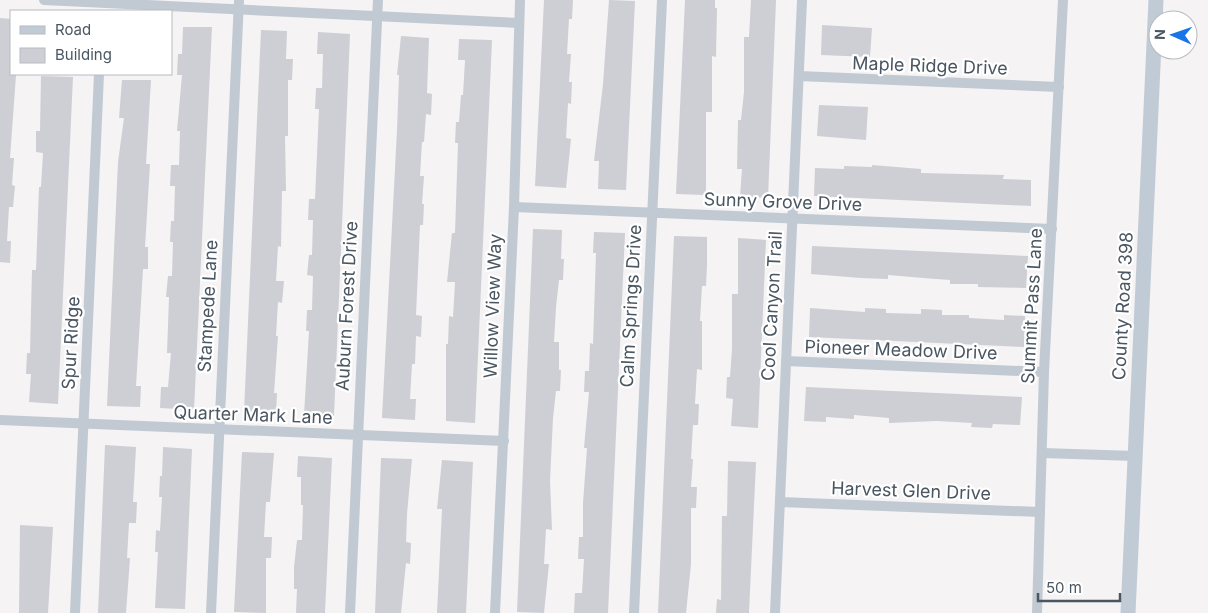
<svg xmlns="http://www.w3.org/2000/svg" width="1208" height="613" font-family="Inter,sans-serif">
  <rect width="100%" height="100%" fill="#f5f3f3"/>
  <g fill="#cdcfd5">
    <polygon points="544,0 573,0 572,19 569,19 567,54 571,54 569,82 572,82 571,104 568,103 566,138 571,139 566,188 535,186"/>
    <polygon points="609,0 635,1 626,190 598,189 599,161 594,161 603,84"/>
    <polygon points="685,0 715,0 715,8 717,8 716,57 712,56 712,112 706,112 706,195 676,194"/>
    <polygon points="751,0 776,0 768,198 740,197 742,169 737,169 738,120 741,120 744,92 744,37 749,37"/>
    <polygon points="0,18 11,19 11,74 16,75 10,158 14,158 12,185 15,186 13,207 9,207 7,241 11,241 10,263 0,262"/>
    <polygon points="822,25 872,28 870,57 821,55"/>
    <polygon points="183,27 212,27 194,410 160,408 161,387 168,387 171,353 167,353 169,297 166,297 168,276 172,276 173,242 170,242 171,221 174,221 175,186 170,186 171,165 179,165 180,131 177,131 182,75 177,75 178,54 182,54"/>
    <polygon points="261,30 287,31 286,59 293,59 292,80 288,80 288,136 285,136 286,191 282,191 281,247 278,246 276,281 284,281 282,303 278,302 276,336 278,336 274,393 277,393 276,413 244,412"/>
    <polygon points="318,32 350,34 334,416 304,415 309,331 306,331 307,310 312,310 313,276 307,275 309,255 312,255 313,220 308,220 309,199 315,199 319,109 315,109 316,88 322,88 323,54 317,54"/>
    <polygon points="401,36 429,38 427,93 432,94 431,115 426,114 424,142 422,142 420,176 424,176 422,204 424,204 423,225 420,225 416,315 422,316 421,337 416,336 415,364 412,364 410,399 416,399 415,420 382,418 397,130 399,75 397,75"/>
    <polygon points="459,39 492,40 475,423 446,421 446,344 448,344 449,316 453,317 455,282 447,282 452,233 455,233 458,143 455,143 456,122 459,122 461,95 463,95 465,60 458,60"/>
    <polygon points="41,76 73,77 58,404 29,402 31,374 26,374 27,353 30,353 32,270 36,270 39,187 41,187 43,153 36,152 36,131 40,131"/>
    <polygon points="122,80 151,80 146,164 150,164 145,247 148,247 148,269 143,269 136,386 141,386 140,407 107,406 118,162 124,118 119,118"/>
    <polygon points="819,105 868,107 866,140 817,136"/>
    <polygon points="872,165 921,169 921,173 1004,175 1003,179 1031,180 1031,206 814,196 815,168 844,169 844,166 872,167"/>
    <polygon points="533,229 562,230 561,259 564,259 563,280 559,280 556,307 554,342 559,342 559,370 561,370 560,391 556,391 553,418 550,481 552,530 546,529 544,564 549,564 544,613 517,612"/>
    <polygon points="594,232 625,233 608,613 574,613 575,593 582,593 584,559 578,559 579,537 583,537 583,503 587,448 584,448 589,392 584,392 585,371 589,371 590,343 593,344 596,253 593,253"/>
    <polygon points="674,236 707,237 707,265 706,286 702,286 700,321 702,321 702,370 697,369 695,404 699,404 698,425 693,425 691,459 693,459 691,487 697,487 696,508 691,508 691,564 686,613 658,613"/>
    <polygon points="738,238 766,240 758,428 731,426 733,399 726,398 727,377 730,377 732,349 732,294 738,294"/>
    <polygon points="812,246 1028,256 1026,288 978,287 978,284 950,284 950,280 923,278 888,275 888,279 861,278 811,274"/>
    <polygon points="810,308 865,312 865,308 886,309 886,313 921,314 921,309 942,310 942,315 969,315 969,318 1004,320 1004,315 1025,316 1024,347 809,337"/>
    <polygon points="806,387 1022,397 1020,425 993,424 992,428 971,427 972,423 937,421 889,423 889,418 854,415 854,419 826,417 826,422 804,421"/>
    <polygon points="105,445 136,447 133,502 137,502 136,523 129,523 127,558 130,558 126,613 98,613"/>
    <polygon points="163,447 192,449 185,609 155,608 158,552 155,552 156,530 160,531 162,497 159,497 160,476 162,476"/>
    <polygon points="242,452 274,453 270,502 266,502 264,537 272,537 271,558 266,558 266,613 234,612"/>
    <polygon points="298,456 332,458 325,613 296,613 297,589 294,589 294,567 297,540 302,540 303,505 301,505 301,477 297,477"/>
    <polygon points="381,458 412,459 407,514 406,542 411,543 410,564 406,563 401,613 375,613"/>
    <polygon points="442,460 473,462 466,613 437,613 442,509 437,509"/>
    <polygon points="728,461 756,462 749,613 716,613 717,599 721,600 722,516 727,516"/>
    <polygon points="20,525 53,527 48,613 19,613"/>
  </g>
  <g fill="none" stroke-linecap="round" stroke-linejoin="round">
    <g stroke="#c1cad2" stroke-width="10">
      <polyline points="44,0 518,23"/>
      <polyline points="799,76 1059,87"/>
      <polyline points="514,207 1052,229"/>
      <polyline points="786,361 1044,372"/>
      <polyline points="0,420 504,441"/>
      <polyline points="1042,453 1135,456"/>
      <polyline points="780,502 1040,512"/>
      <polyline points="75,613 99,74"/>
      <polyline points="211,613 239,0"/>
      <polyline points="350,613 378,0"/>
      <polyline points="495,613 514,207 520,0"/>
      <polyline points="634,613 662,0"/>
      <polyline points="775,613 802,0"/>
      <polyline points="1037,613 1044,372 1063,0"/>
    </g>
    <polyline stroke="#c1cbd6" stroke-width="15" points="1128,613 1156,0"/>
  </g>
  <g text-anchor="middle" stroke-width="4.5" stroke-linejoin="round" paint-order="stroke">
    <g font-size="18" fill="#4a5661" stroke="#fff">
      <text transform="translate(930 66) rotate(2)" y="6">Maple Ridge Drive</text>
      <text transform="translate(783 202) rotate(2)" y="6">Sunny Grove Drive</text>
      <text transform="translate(208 306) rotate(-87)" y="6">Stampede Lane</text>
      <text transform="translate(347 306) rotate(-87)" y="6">Auburn Forest Drive</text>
      <text transform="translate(493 306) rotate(-88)" y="6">Willow View Way</text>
      <text transform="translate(631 306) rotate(-87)" y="6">Calm Springs Drive</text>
      <text transform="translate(772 306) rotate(-87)" y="6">Cool Canyon Trail</text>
      <text transform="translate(1032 306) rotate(-87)" y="6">Summit Pass Lane</text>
      <text transform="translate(1123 306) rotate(-87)" y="6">County Road 398</text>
      <text transform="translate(71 343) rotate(-87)" y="6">Spur Ridge</text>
      <text transform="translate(901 350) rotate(2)" y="6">Pioneer Meadow Drive</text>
      <text transform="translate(253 415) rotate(2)" y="6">Quarter Mark Lane</text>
      <text transform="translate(911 491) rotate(2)" y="6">Harvest Glen Drive</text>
    </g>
  </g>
  <rect x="10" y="10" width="162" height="65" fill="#ffffff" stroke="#b7bbc0"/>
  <rect x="20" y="26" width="25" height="8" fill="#c1cbd6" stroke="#b7bbc0"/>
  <text x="55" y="35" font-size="15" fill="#4a5661">Road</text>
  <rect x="20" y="48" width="25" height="15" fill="#cdcfd5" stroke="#b7bbc0"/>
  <text x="55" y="60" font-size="15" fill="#4a5661">Building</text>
  <g transform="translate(1173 35) rotate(272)"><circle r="24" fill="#ffffff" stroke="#b7bbc0"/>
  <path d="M0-4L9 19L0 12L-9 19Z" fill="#1a73e8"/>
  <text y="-8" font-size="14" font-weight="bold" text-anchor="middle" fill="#4a5661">N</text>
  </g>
  <path d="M1038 593v8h82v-8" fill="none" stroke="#4a5661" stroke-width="2.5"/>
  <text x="1046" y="593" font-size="15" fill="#4a5661" stroke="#ffffff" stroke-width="4" paint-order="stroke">50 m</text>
</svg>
